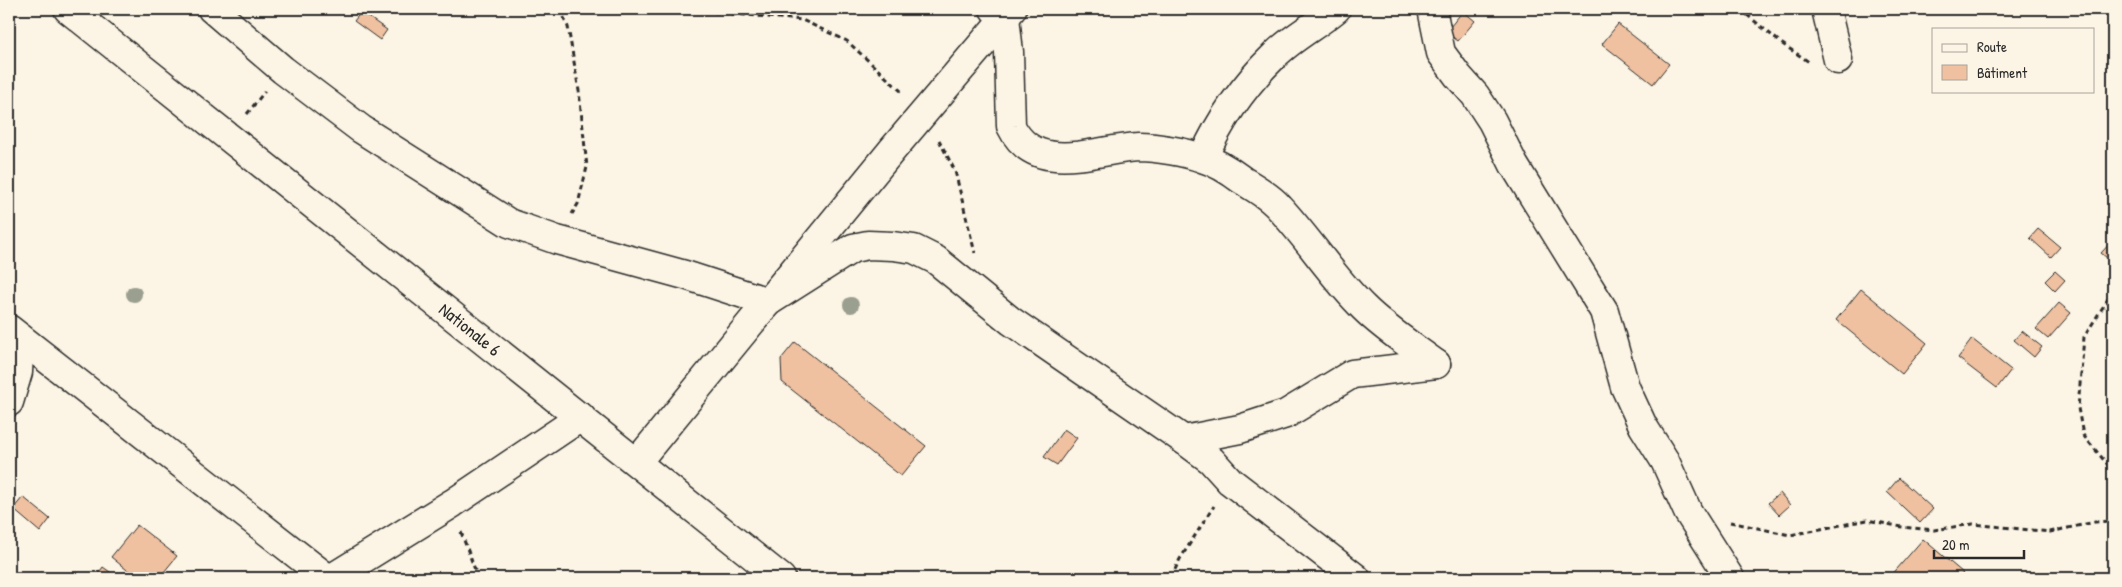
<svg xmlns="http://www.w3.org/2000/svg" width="2122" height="587" font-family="'Patrick Hand',sans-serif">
  <rect width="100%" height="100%" fill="#fcf5e5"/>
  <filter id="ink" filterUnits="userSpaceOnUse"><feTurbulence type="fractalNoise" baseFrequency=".02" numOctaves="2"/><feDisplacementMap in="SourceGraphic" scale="10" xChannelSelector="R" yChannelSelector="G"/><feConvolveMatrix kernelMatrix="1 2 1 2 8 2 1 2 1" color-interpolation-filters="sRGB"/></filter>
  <g filter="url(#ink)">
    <g fill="#f0c1a0" stroke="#2b2b2b">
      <polygon points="1463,11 1475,21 1458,41 1446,32"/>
      <polygon points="361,12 387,30 380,40 354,21"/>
      <polygon points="1618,24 1669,64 1653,84 1602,44"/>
      <polygon points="2038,229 2060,247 2051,257 2030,238"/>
      <polygon points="2113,240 2113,263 2101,253"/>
      <polygon points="2055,271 2065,280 2055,291 2045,281"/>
      <polygon points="1861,289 1927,343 1902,374 1836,320"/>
      <polygon points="2059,303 2071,313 2048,339 2036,329"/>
      <polygon points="2022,331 2042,347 2034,357 2014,340"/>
      <polygon points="1972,339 2011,370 1997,388 1958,358"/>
      <polygon points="795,342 926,446 901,476 782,382 781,359"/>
      <polygon points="1064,429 1077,438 1057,465 1044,457"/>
      <polygon points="1899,478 1933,509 1920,523 1887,492"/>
      <polygon points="1780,493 1790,505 1779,515 1768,503"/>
      <polygon points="23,497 50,519 40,532 13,509"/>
      <polygon points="137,525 177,556 159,578 137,578 111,557"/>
      <polygon points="1923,539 1963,573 1958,578 1892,578 1890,577"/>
      <polygon points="103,567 117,577 116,578 95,578"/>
    </g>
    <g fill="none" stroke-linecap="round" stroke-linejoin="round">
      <defs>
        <g id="minor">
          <polyline points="212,9 283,70 361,129 509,223 557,240 685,275 768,302 853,248 868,245 893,246 914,249 936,260 1011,321 1184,440 1240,429 1286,414 1352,374 1436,364"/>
          <path d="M994 9 1005 17 1009 52 1011 126C1035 177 1097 149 1138 147 1156 147 1185 152 1202 158 1216 162 1230 171 1242 180 1253 187 1266 194 1276 204 1307 236 1332 277 1364 308 1385 329 1412 346 1436 364"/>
          <polyline points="1432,9 1441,53 1458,76 1475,95 1492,121 1514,165 1604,311 1625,387 1643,426 1665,461 1688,512 1730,578"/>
          <polyline points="1826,9 1838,60"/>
          <path d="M1203 158C1220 120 1245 84 1275 55 1293 37 1317 25 1336 9"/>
          <polyline points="9,329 327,578"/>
          <polyline points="9,402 18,372 20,338"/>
          <polyline points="1184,440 1211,460 1230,481 1356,578"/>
          <polyline points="637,462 893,149 1012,9"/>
          <polyline points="332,578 453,503 581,417"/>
        </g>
        <g id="major">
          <path id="s1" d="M68 9 781 578"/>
        </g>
      </defs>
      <use href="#minor" stroke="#2b2b2b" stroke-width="31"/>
      <use href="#major" stroke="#2b2b2b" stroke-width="31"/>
      <g stroke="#2b2b2b" stroke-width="3" stroke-dasharray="5 4" stroke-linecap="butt">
        <polyline points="560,9 568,27 579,91 587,167 578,204 572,214"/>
        <polyline points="678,9 802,20 847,41 902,92"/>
        <polyline points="1740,9 1781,43 1809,62"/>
        <polyline points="247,114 265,91"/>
        <polyline points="939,140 955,171 975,253"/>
        <polyline points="2113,291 2084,337 2078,408 2083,435 2113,471"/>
        <polyline points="1730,522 1790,535 1867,520 1902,527 1934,530 1973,524 2050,532 2095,522 2113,521"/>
        <polyline points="461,532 478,578"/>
        <polyline points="1171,578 1180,559 1214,506"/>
        <polyline points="2085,578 2086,577"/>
      </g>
      <use href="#minor" stroke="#fcf5e5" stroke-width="28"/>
      <use href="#major" stroke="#fcf5e5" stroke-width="28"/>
    </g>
    <g fill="#9b9f8f">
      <circle cx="134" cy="294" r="8"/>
      <circle cx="851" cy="305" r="8"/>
    </g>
  </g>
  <g text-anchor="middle" stroke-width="5" stroke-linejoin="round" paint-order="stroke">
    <g font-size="18" fill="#2b2b2b" stroke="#fcf5e5">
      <text dy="6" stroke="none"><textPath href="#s1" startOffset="514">Nationale 6</textPath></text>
    </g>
  </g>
  <rect width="2122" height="587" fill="none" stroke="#fcf5e5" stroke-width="30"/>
  <rect x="15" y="15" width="2092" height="557" fill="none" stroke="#2b2b2b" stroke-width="2" filter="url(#ink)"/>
  <rect x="1932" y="28" width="162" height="65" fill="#fcf5e5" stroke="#a8a49b"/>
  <rect x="1942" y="44" width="25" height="8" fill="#fcf5e5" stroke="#a8a49b"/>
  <text x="1977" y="52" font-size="15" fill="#2b2b2b">Route</text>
  <rect x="1942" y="65" width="25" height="15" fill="#f0c1a0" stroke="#a8a49b"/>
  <text x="1977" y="78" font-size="15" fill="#2b2b2b">Bâtiment</text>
  <path d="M1934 550v8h90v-8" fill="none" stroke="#2b2b2b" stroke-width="2.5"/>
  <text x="1942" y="550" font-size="15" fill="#2b2b2b" stroke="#fcf5e5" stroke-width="4" paint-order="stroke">20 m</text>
</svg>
